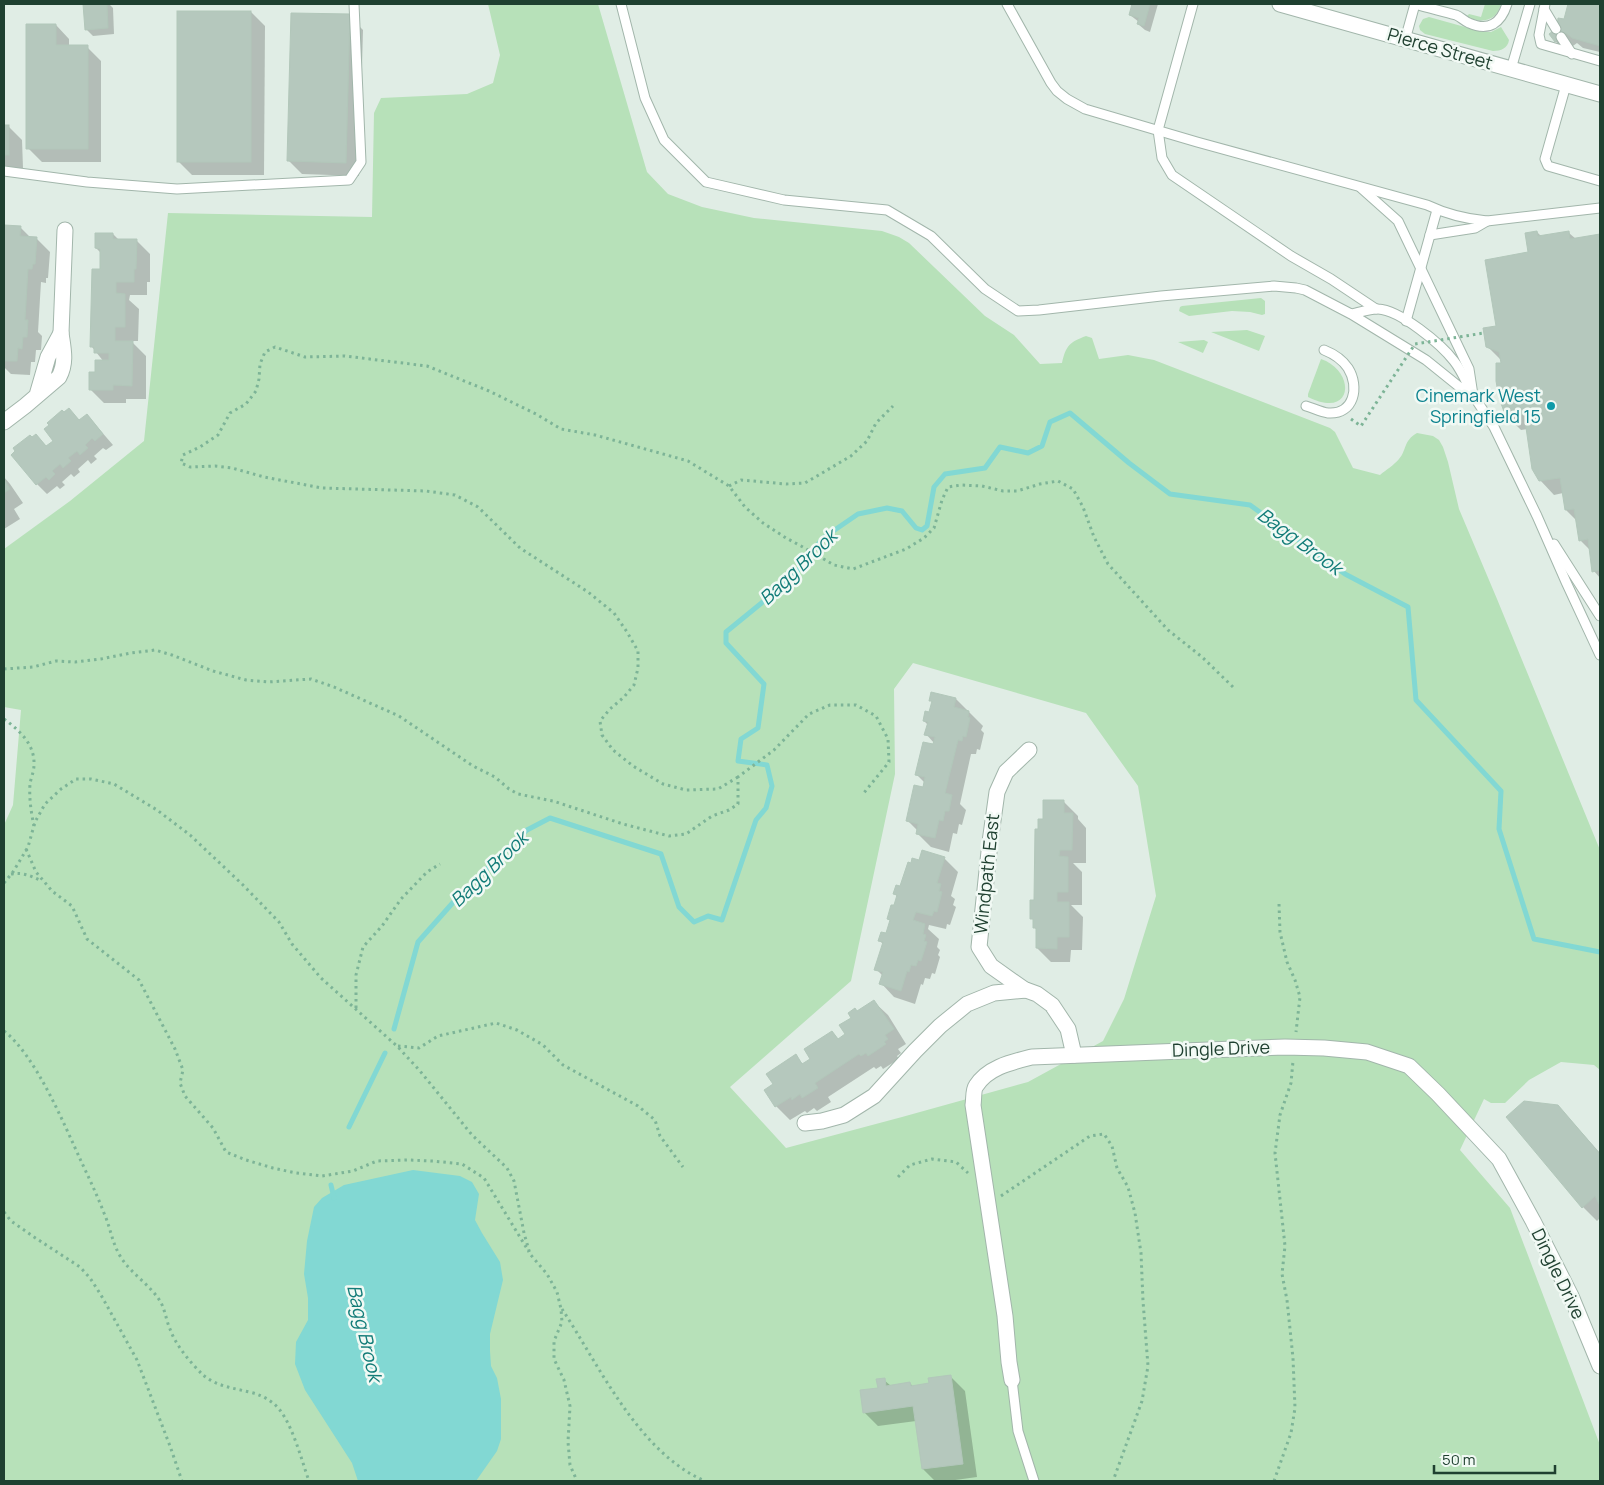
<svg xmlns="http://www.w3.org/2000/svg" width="1604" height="1485" font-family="Manrope,sans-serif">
  <rect width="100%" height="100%" fill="#e0ede5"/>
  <g fill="#b7e1b9" fill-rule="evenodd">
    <path d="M488 4H598L647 172 668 194 702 207 754 218 882 231 899 237 909 243 985 316 1014 335 1040 364 1062 363C1066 345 1070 342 1086 336L1092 338 1099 359 1128 355 1154 360 1330 428 1335 432 1353 468 1380 475C1386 470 1394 465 1399 459 1407 450 1403 441 1417 433L1433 436 1439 440 1443 447 1448 462 1459 509 1497 599 1600 850V1070L1594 1065 1561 1062 1529 1080 1505 1103H1491L1484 1099 1460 1150 1510 1208 1600 1445V1481H4V825L13 805 21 710 4 707V549L70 501 144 441 168 213 372 217 374 113 381 98 467 94 493 83 500 55ZM913 663 1086 713 1138 786 1156 896 1124 999 1103 1041 1028 1082 902 1117 786 1148 730 1087 851 981 895 774 894 689Z"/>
    <path d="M1485 4H1501C1496 21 1484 23 1468 18L1467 16 1469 14 1481 17Z"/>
    <path d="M1429 17 1483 32H1491L1501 27 1509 40C1508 48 1501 51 1493 51L1425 34 1420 30 1419 26 1423 19Z"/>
    <polygon points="1261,298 1265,301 1265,314 1262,315 1250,312 1232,311 1189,316 1179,311 1180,307 1182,306"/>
    <polygon points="1247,330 1265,336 1259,351 1211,332"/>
    <polygon points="1204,340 1208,342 1203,353 1178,342"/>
    <path d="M1321 359C1356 371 1354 420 1308 397V394Z"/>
  </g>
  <polygon fill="#82d8d3" points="413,1170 460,1176 472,1182 479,1194 475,1220 482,1233 500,1262 503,1280 490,1334 490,1351 491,1366 497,1378 501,1399 501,1439 497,1451 476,1481 358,1481 352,1463 305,1390 295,1364 296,1342 308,1320 308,1298 304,1274 307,1241 314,1207 322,1198 344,1185"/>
  <g fill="#0003">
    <polygon points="85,4 109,4 113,8 114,34 93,36 86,29"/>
    <polygon points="1133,4 1158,4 1150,32 1145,30 1138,24 1139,22 1130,15"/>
    <polygon points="1569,4 1600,4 1600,52 1583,48 1577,43 1566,51 1555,41 1565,20"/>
    <polygon points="251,12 265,26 264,175 192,175 178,161"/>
    <polygon points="349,16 363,30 359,176 302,174 288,160"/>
    <polygon points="56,25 69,39 69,47 87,47 101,61 101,162 42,162 28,148"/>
    <polygon points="4,126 8,126 22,140 23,168 4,169"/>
    <polygon points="4,226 20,227 31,238 36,238 50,252 48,278 46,278 46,283 41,282 38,332 42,336 41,350 36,350 35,362 31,362 30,375 11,374 4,367"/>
    <polygon points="1537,232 1542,237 1569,233 1576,239 1600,236 1600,578 1594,571 1591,551 1580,540 1577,521 1566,510 1563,493 1554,495 1540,480 1528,429 1521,430 1507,416 1502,361 1487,346 1498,327 1530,253"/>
    <polygon points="113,234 119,240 136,240 150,254 150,282 147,282 147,295 130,295 129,300 139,309 138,341 131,341 146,356 146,399 126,399 126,403 104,403 90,389 96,374 104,362 92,347 101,270 101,253 96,248"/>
    <polygon points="69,410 80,421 87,415 113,445 106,450 103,448 94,456 97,459 91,464 88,460 78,469 80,472 74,477 71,474 62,482 65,485 60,489 57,486 47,494 37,484 32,439 36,435 47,447 55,441 64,414"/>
    <polygon points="4,477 10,484 23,503 14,509 20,519 4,529"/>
    <polygon points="956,699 983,726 981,730 984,733 980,750 977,749 976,754 971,754 960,804 966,810 962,825 959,824 957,834 953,833 949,852 931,847 917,833 918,831 907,820 925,783 917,775 934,743 926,734 928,725 924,721 930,713 933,703 930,700"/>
    <polygon points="1064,802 1078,816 1078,819 1086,828 1086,863 1073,863 1082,872 1082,905 1071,905 1083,917 1082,950 1071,950 1070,962 1051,962 1037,948 1037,930 1034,927 1035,921 1031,918 1035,901 1039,830 1044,820"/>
    <polygon points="944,858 958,872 951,896 955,899 953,905 956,907 950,925 947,924 946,929 929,925 928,929 939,939 937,947 940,950 938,955 940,957 935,974 932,973 930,979 925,978 923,985 921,984 915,1004 894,997 881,983 883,976 876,969 883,944 880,941 887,935 891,921 888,918 895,907 898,897 895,894 901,888 920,861"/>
    <polygon points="874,1002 888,1015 906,1044 898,1049 901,1053 897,1056 899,1059 883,1069 881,1066 876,1069 874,1067 828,1097 831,1102 817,1111 814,1108 807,1113 805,1111 790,1120 776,1106 766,1090 775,1084 795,1056 804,1065 812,1059 832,1032 839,1040 847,1035 852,1018 858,1013"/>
    <polygon points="1558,1106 1600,1153 1600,1218 1597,1221 1583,1207 1507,1117"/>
    <polygon points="951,1377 965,1391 977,1477 948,1481 935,1481 923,1469 916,1421 878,1426 864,1412 884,1380 891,1386 910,1383 913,1387 930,1384"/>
  </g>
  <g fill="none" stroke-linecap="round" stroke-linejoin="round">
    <g stroke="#82d8d3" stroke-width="5">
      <polyline points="394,1029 418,942 457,898 527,830 550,818 661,854 679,907 694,922 708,916 722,920 756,820 766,808 772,786 767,765 738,761 741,739 758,728 764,684 726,643 726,632 792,578 823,538 858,514 887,508 902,511 916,528 922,530 927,526 934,487 945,474 985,468 1000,447 1028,453 1042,446 1050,422 1070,413 1129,463 1170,494 1250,505 1345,574 1408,607 1416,700 1501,791 1499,829 1534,939 1600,952"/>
      <polyline points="349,1127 385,1053"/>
      <polyline points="331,1185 334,1198"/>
    </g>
  </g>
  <g fill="#b5c8bd" stroke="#b2c7ba">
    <polygon points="83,4 107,4 108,28 85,30"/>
    <polygon points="1132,4 1150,4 1144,26 1137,24 1139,18 1129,15"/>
    <polygon points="1568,4 1600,4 1600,46 1572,38 1566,33 1555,42 1549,34 1557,28 1558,18 1564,19"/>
    <rect x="177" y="11" width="74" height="151"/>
    <polygon points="291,13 350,14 346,163 287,161"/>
    <polygon points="26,24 56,24 56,45 88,45 88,149 26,149"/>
    <rect x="4" y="125" width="5" height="30"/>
    <polygon points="4,225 21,226 20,236 37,237 35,264 33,264 32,269 28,269 25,320 28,320 27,337 23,337 22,349 18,348 17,361 4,361"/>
    <polygon points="1537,231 1538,236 1569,231 1570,239 1600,234 1600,570 1592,572 1588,539 1579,541 1574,509 1565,510 1560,478 1539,481 1532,469 1524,414 1506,417 1499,398 1496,381 1496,363 1501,363 1499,352 1486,347 1483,328 1496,326 1485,260 1528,252 1525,233"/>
    <polygon points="95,233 113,233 113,239 137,239 136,269 134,269 134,282 116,282 116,293 125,294 125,327 115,327 115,341 133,341 132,386 113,385 113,390 89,390 89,372 95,372 95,360 109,360 109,353 94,353 94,347 90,347 92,269 100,269 100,249 95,248"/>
    <polygon points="69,408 79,420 87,414 103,434 95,441 92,438 85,445 88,448 80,455 77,451 68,458 71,461 63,468 60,464 52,471 55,474 49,480 46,477 36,485 11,455 15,451 13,448 30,435 32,437 36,434 46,446 53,441 44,429 49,425 47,423 62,410 64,412"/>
    <polygon points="4,479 10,489 4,493"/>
    <polygon points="931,692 956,698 954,707 969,711 968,717 970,718 966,737 963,736 962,741 958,740 945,793 952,795 949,811 945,811 943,821 939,820 935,838 916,834 918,824 906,821 914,785 923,787 925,777 915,775 923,742 933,744 935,737 924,735 928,722 923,721 925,711 929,712 932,701 929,701"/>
    <polygon points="1043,800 1064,800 1064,813 1073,813 1072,850 1060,850 1059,856 1068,857 1068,892 1057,892 1057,902 1069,902 1069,937 1057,937 1057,949 1036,948 1036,928 1033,928 1033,919 1030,919 1030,900 1034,900 1035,829 1038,829 1038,819 1043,819"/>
    <polygon points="922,850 945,857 937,883 941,884 939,891 942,892 937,912 934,911 932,916 916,912 913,920 925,924 923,934 926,935 924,941 927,942 921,961 918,960 916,966 911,965 909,972 907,971 901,991 879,984 883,972 874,970 883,942 878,941 881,932 886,933 890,920 887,919 891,905 894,905 897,895 893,894 896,885 900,886 908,862 911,863 912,858 919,860"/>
    <polygon points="874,1000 894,1029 885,1035 888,1039 884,1042 886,1044 868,1056 866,1053 861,1056 859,1054 815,1083 818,1088 802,1098 800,1094 792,1100 791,1097 775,1107 764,1090 773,1084 766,1074 796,1054 802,1064 810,1059 804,1049 832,1031 838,1039 845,1034 839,1025 851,1018 848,1013 855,1008 857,1011"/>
    <polygon points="1524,1101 1558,1105 1600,1154 1600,1206 1595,1196 1582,1208 1506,1117"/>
    <polygon points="951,1375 963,1464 922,1469 913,1406 863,1413 860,1390 878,1388 876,1379 885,1378 886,1386 910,1382 911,1386 929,1383 928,1378"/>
  </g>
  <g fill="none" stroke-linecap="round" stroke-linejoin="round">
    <defs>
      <g id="service">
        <path d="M621 4 645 98 664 140 706 182 784 200 887 210 931 236 985 289 1018 311 1039 310 1161 296 1274 286 1296 288 1305 290 1351 314 1426 360 1462 389 1473 395C1467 384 1462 371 1454 361 1441 344 1400 310 1378 309 1371 308 1359 313 1351 314"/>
        <path d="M1007 4 1051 83 1057 91 1067 99 1085 109 1197 142 1427 205C1446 214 1466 219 1487 221L1600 208"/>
        <polyline points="1193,4 1158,130 1162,158 1172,175 1291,256 1331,279 1376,309"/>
        <path d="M1415 4C1428 8 1442 11 1456 15 1461 17 1464 21 1469 23 1489 32 1501 23 1507 4"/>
        <polyline points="1545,4 1539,35 1541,44 1600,61"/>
        <polyline points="1544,9 1556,29"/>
        <polyline points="1561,37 1572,54"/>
        <polyline points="1405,40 1415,4"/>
        <polyline points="1511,69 1530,4"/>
        <polyline points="1566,85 1545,159 1548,166 1600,181"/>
        <polyline points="4,171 87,182 177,189 349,180 361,162 354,4"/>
        <polyline points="1361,188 1398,221 1469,369 1473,395 1494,427 1537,516 1566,582 1600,655"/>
        <polyline points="1430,235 1475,228 1487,221"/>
        <polyline points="1406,321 1437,210"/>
        <path d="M1306 406C1313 408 1321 412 1328 413 1354 415 1360 387 1348 368 1342 359 1334 354 1324 350"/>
        <polyline points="1554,544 1600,616"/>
        <polyline points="1012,1380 1018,1431 1034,1481"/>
      </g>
      <g id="minor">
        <polyline points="1280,4 1600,94"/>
        <polyline points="61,333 65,230"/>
        <path d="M4 422 25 406 59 377C67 362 63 348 61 333L48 357 37 395"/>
        <polyline points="1025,990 991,966 979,947 990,842 997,792 1006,772 1029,750"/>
        <polyline points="805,1123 822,1121 844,1115 874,1096 915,1051 940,1026 967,1004 994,993 1026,990 1037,994 1052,1005 1068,1029 1074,1055"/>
        <path d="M1012 1380 1009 1362 1005 1316 973 1105C974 1100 973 1090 976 1086 988 1067 1012 1062 1032 1057L1285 1047 1324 1048 1367 1052 1409 1066 1438 1094 1499 1159 1533 1221 1571 1296 1600 1366"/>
      </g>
    </defs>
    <use href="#service" stroke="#a2b6ab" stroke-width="11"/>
    <use href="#minor" stroke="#a2b6ab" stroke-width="17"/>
    <g stroke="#7db497" stroke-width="3" stroke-dasharray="2.5 4" stroke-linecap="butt">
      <polyline points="729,486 741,480 786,484 805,483 851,456 867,441 876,423 893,406"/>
      <polyline points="4,669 33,667 56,661 75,662 101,659 131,653 155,650 172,655 213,671 246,680 268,682 311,679 334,687 399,716 473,766 495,777 509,789 518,794 553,801 623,824 669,836 686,834 712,816 729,810 738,804 738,777 774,750 809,714 830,705 856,705 876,716 888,739 889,762 863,794"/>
      <path d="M4 719C19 730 35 744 34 765 34 771 31 778 30 784 29 798 31 812 34 826"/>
      <polyline points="738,777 718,789 686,790 663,784 633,766 613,750 602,735 600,721 610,709 624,697 634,685 638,668 638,651 627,632 614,613 588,592 520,548 478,507 455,495 426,491 322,488 264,477 232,468 215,466 190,467 181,463 183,455 200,447 218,435 230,413 246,404 256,391 259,379 260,364 265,352 275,347 305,357 345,356 427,366 489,391 536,414 561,429 595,435 688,461 729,486 745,507 763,523 786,538 801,546 834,565 853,569 906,549 924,538 934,528 942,500 948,487 961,485 982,486 1003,491 1017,491 1040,484 1058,481 1073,489 1083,507 1094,537 1108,564 1168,630 1202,657 1234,688"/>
      <polyline points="26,849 36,872 52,891 72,906 87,939 139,980 175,1049 183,1070 180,1083 185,1096 213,1128 226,1152 246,1160 273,1168 296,1173 322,1176 353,1171 377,1161 408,1160 433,1161 462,1164 484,1178 529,1252"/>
      <path d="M11 874C23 872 31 876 42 881"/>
      <polyline points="4,883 13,872 28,847 35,822 45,804 61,789 76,779 91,779 114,784 157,810 190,835 242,884 279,922 292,944 321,978 398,1047 420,1071 472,1135 507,1168 514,1181 524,1233 530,1254 547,1274 557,1292 561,1309 562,1322 554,1341 554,1359 564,1380 570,1406 568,1442 570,1465 577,1481"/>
      <polyline points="1279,904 1280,932 1287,962 1295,980 1300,997 1296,1032"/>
      <polyline points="356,1008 356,975 363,947 382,926 401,899 427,872 440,864"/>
      <path d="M4 1031C36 1056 64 1124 81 1161 89 1178 97 1195 104 1213 111 1229 112 1244 122 1259 132 1274 150 1285 160 1301 165 1309 166 1320 170 1329 176 1346 191 1363 203 1375 216 1386 233 1388 249 1392 258 1394 265 1397 273 1403 291 1417 301 1459 309 1481"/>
      <polyline points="398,1046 419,1048 438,1036 496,1023 517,1030 543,1045 563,1065 638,1106 655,1120 660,1136 683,1167"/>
      <polyline points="898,1177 910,1165 932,1159 956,1162 968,1173"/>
      <polyline points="1001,1196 1090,1136 1104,1134 1112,1146 1117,1168 1128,1187 1135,1213 1141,1253 1143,1301 1148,1366 1142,1401 1113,1481"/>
      <polyline points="4,1212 11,1221 34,1237 80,1267 90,1278 101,1295 137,1360 170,1446 182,1481"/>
      <path d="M562 1309C600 1367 639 1453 705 1481"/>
      <polyline points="1274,1481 1291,1433 1295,1408 1293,1358 1287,1300 1282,1274 1285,1246 1275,1153 1280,1115 1291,1083 1293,1061"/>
    </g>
    <use href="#service" stroke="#fff" stroke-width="9"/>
    <use href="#minor" stroke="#fff" stroke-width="15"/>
    <polyline stroke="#7db497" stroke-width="3" stroke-dasharray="2.5 4" stroke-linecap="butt" points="1351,419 1361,426 1415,344 1484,333"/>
  </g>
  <circle fill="#0f9aa8" stroke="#f1f9f4" stroke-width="2" cx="1551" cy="406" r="5"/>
  <g text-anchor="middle" stroke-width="5" stroke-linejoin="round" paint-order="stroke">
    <g font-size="18" fill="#1f4030" stroke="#f1f9f4">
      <text transform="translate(1440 49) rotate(16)" y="6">Pierce Street</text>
      <text transform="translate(987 874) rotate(-84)" y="6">Windpath East</text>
      <text transform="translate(1221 1049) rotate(-2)" y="6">Dingle Drive</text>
      <text transform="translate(1558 1274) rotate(64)" y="6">Dingle Drive</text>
    </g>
    <g font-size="18" fill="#0d838f" stroke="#f1f9f4" text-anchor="end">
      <text x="1541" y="402">Cinemark West<tspan x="1541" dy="21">Springfield 15</tspan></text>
    </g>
    <g font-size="19" font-style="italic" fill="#127c78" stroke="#f1f9f4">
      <text transform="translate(1300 541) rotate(36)" y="7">Bagg Brook</text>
      <text transform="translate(798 567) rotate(-44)" y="7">Bagg Brook</text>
      <text transform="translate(489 869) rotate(-44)" y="7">Bagg Brook</text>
      <text transform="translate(365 1333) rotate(77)" y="7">Bagg Brook</text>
    </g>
  </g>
  <rect width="1604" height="1485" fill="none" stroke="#1f4030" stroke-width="10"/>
  <path d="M1434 1465v8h121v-8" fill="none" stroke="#1f4030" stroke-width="2.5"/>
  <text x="1442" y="1465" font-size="15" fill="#1f4030" stroke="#f1f9f4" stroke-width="4" paint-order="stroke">50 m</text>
</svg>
